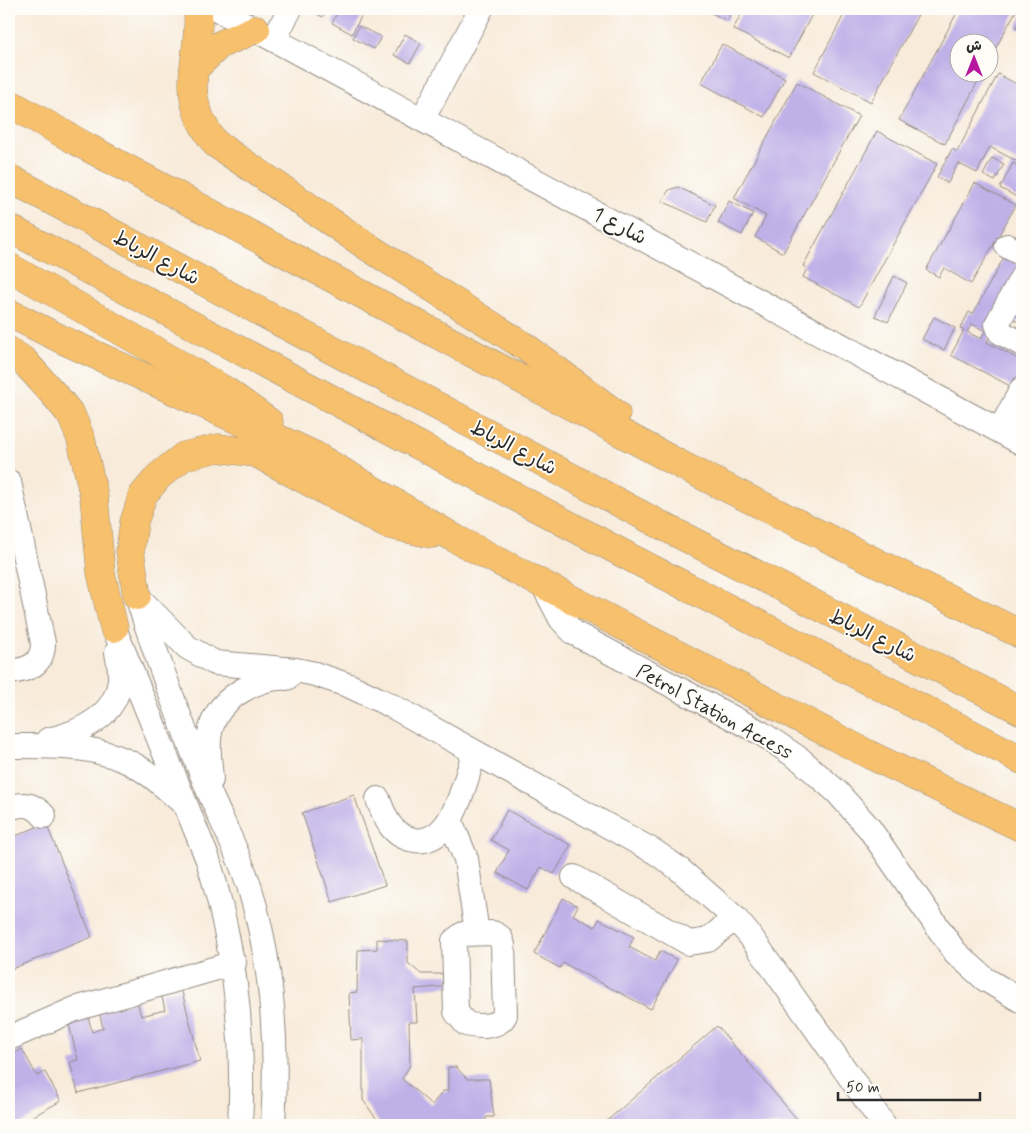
<svg xmlns="http://www.w3.org/2000/svg" width="1031" height="1134" font-family="Mynerve,'Playpen Sans Arabic',sans-serif">
  <rect width="100%" height="100%" fill="#fdfcf7"/>
  <filter id="ink" filterUnits="userSpaceOnUse"><feTurbulence type="fractalNoise" baseFrequency=".02" numOctaves="2"/><feDisplacementMap in="SourceGraphic" scale="10" xChannelSelector="R" yChannelSelector="G"/><feConvolveMatrix kernelMatrix="1 2 1 2 8 2 1 2 1" color-interpolation-filters="sRGB"/></filter>
  <filter id="wash" filterUnits="userSpaceOnUse"><feTurbulence type="fractalNoise" baseFrequency=".0096" numOctaves="4" result="noise"/><feDisplacementMap in="SourceGraphic" scale="20" xChannelSelector="R" yChannelSelector="G"/><feGaussianBlur stdDeviation="1.12" result="paint"/><feColorMatrix in="noise" values="0 0 0 0 0 0 0 0 0 0 0 0 0 0 0 0 0 1.4 0 .05"/><feComposite in="paint" operator="in"/></filter>
  <g filter="url(#wash)">
    <rect width="100%" height="100%" fill="#f8ebda"/>
    <g id="blocks">
      <g fill="#bfb0e8" fill-rule="evenodd">
        <polygon points="307,9 327,9 323,17"/>
        <polygon points="339,9 365,9 352,34 332,23"/>
        <polygon points="704,9 733,9 727,21"/>
        <polygon points="744,9 815,9 789,58 733,29"/>
        <polygon points="847,9 921,9 871,102 814,72"/>
        <polygon points="959,9 1017,9 988,62 988,42 958,42 958,72 983,72 945,144 899,120"/>
        <polygon points="1022,15 1022,31 1016,28"/>
        <polygon points="359,26 381,37 374,49 353,38"/>
        <polygon points="405,34 421,43 410,63 394,55"/>
        <polygon points="722,44 785,78 764,117 701,83"/>
        <polygon points="998,74 1022,87 1022,164 990,147 977,173 958,163 948,183 937,177 952,149 957,152"/>
        <polygon points="797,82 859,116 783,253 755,237 766,216 734,198"/>
        <polygon points="877,131 937,164 859,307 803,277 807,268 803,266"/>
        <polygon points="992,158 1004,164 995,181 983,175"/>
        <polygon points="1013,163 1022,168 1022,200 1000,188"/>
        <polygon points="975,183 1016,205 971,284 944,268 939,277 926,270"/>
        <polygon points="678,187 715,205 707,222 662,201 669,190"/>
        <polygon points="729,201 753,213 742,235 718,223"/>
        <polygon points="1022,226 1022,240 1016,237"/>
        <path d="M1004 257 1020 265 988 324 995 328 987 342 1022 361V372L1014 388 951 355 964 330 960 329 969 312 973 314ZM972 324 985 331 981 339 967 332Z"/>
        <polygon points="894,276 907,283 888,322 875,316"/>
        <polygon points="1022,297 1022,324 1011,318"/>
        <polygon points="934,317 955,328 944,350 922,339"/>
        <polygon points="354,795 385,885 332,902 302,813"/>
        <polygon points="507,810 571,845 554,874 541,867 528,890 497,873 509,850 491,840"/>
        <polygon points="46,823 92,937 9,970 9,839"/>
        <polygon points="563,898 578,906 573,915 595,927 599,919 634,937 629,947 655,961 660,951 677,960 651,1009 563,963 560,968 534,954"/>
        <polygon points="377,939 408,941 408,963 421,974 449,974 450,986 415,989 417,1022 409,1022 410,1065 402,1079 432,1105 443,1091 448,1091 448,1067 456,1067 467,1079 489,1079 494,1117 486,1117 486,1125 381,1125 363,1100 363,1039 351,1040 349,993 357,992 358,950 377,949"/>
        <polygon points="181,988 200,1061 78,1093 70,1062 78,1060 68,1021 88,1016 92,1032 103,1028 99,1011 137,1001 141,1016 165,1010 161,993"/>
        <polygon points="717,1026 802,1125 602,1125"/>
        <polygon points="22,1049 37,1076 45,1072 61,1101 17,1125 9,1125 9,1056"/>
      </g>
    </g>
  </g>
  <g filter="url(#ink)">
    <use href="#blocks" fill-opacity="0" stroke="#928b82" stroke-width="1"/>
    <g fill="none" stroke-linecap="round" stroke-linejoin="round">
      <defs>
        <g id="minor">
          <polyline points="217,9 1022,443"/>
          <polyline points="274,39 290,9"/>
          <polyline points="423,118 481,9"/>
          <polyline points="1007,246 1022,254"/>
          <polyline points="1022,277 997,324 1000,332 1022,344"/>
          <polyline points="1000,430 1022,389"/>
          <path d="M9 482 43 643C43 665 28 670 9 672"/>
          <polyline points="542,583 561,619 574,633 761,733 801,760 837,792 869,828 955,952 985,979 1022,1001"/>
          <polyline points="137,596 187,647 215,663 296,670 315,674 350,686 390,705 655,852 679,869 735,918 751,937 884,1125"/>
          <path d="M139 602C160 668 184 731 210 794 224 826 240 856 250 889 273 966 278 1045 273 1125"/>
          <path d="M114 628 208 860C235 948 245 1034 240 1125"/>
          <path d="M48 740C80 733 117 716 120 679 121 670 118 660 117 652"/>
          <path d="M9 746C53 746 102 744 141 769 156 778 169 791 183 803"/>
          <path d="M211 780C210 763 206 741 212 725 221 697 259 676 287 678"/>
          <path d="M378 799C385 818 391 836 414 840 453 846 465 781 474 753"/>
          <path d="M9 808C23 803 33 803 44 816"/>
          <polyline points="450,820 466,859 477,933"/>
          <polyline points="574,877 689,943 708,940 735,918"/>
          <path d="M493 933 500 937 503 945 505 1015C499 1028 478 1027 466 1024L456 1012 454 941 463 934Z"/>
          <polyline points="9,1038 75,1009 234,963"/>
        </g>
        <g id="highway">
          <path d="M198 9C201 64 176 94 216 144L368 247 524 346 616 414"/>
          <polyline points="194,69 219,45 256,29"/>
          <polyline points="9,103 85,146 687,468 1022,635"/>
          <polyline points="9,178 659,524 1022,711"/>
          <polyline points="9,228 635,560 1022,760"/>
          <polyline points="9,267 226,391 269,422"/>
          <polyline points="9,313 63,340 314,455 456,539 870,755 1022,828"/>
          <polyline points="9,351 24,361 58,399 71,415 81,439 94,497 101,573 114,628"/>
          <polyline points="137,596 130,551 134,522 143,495 159,476 184,456 218,448 256,453 386,524 432,534"/>
        </g>
      </defs>
      <use href="#minor" stroke="#928b82" stroke-width="26"/>
      <use href="#highway" stroke="#928b82" stroke-width="29"/>
      <use href="#minor" stroke="#fff" stroke-width="24"/>
      <use href="#highway" stroke="#f7c06c" stroke-width="28"/>
    </g>
  </g>
  <g text-anchor="middle" stroke-width="4" stroke-linejoin="round" paint-order="stroke">
    <g font-size="20" fill="#2b2b2b" stroke="#fdfcf7">
      <text transform="translate(620 225) rotate(28)" y="7">شارع 1</text>
      <text transform="translate(157 257) rotate(28)" y="7">شارع الرباط</text>
      <text transform="translate(514 447) rotate(28)" y="7">شارع الرباط</text>
      <text transform="translate(873 635) rotate(27)" y="7">شارع الرباط</text>
      <text transform="translate(715 711) rotate(29)" y="7">Petrol Station Access</text>
    </g>
  </g>
  <rect width="1031" height="1134" fill="none" stroke="#fdfcf7" stroke-width="30"/>
  <g transform="translate(974 58)"><circle r="24" fill="#fdfcf7" stroke="#a9a8a5"/>
  <path d="M0-4L9 19L0 12L-9 19Z" fill="#b5179e"/>
  <text y="-8" font-size="14" font-weight="bold" text-anchor="middle" fill="#2b2b2b">ش</text>
  </g>
  <path d="M838 1092v8h142v-8" fill="none" stroke="#2b2b2b" stroke-width="2.5"/>
  <text x="846" y="1092" font-size="15" fill="#2b2b2b" stroke="#fdfcf7" stroke-width="4" paint-order="stroke">50 m</text>
</svg>
